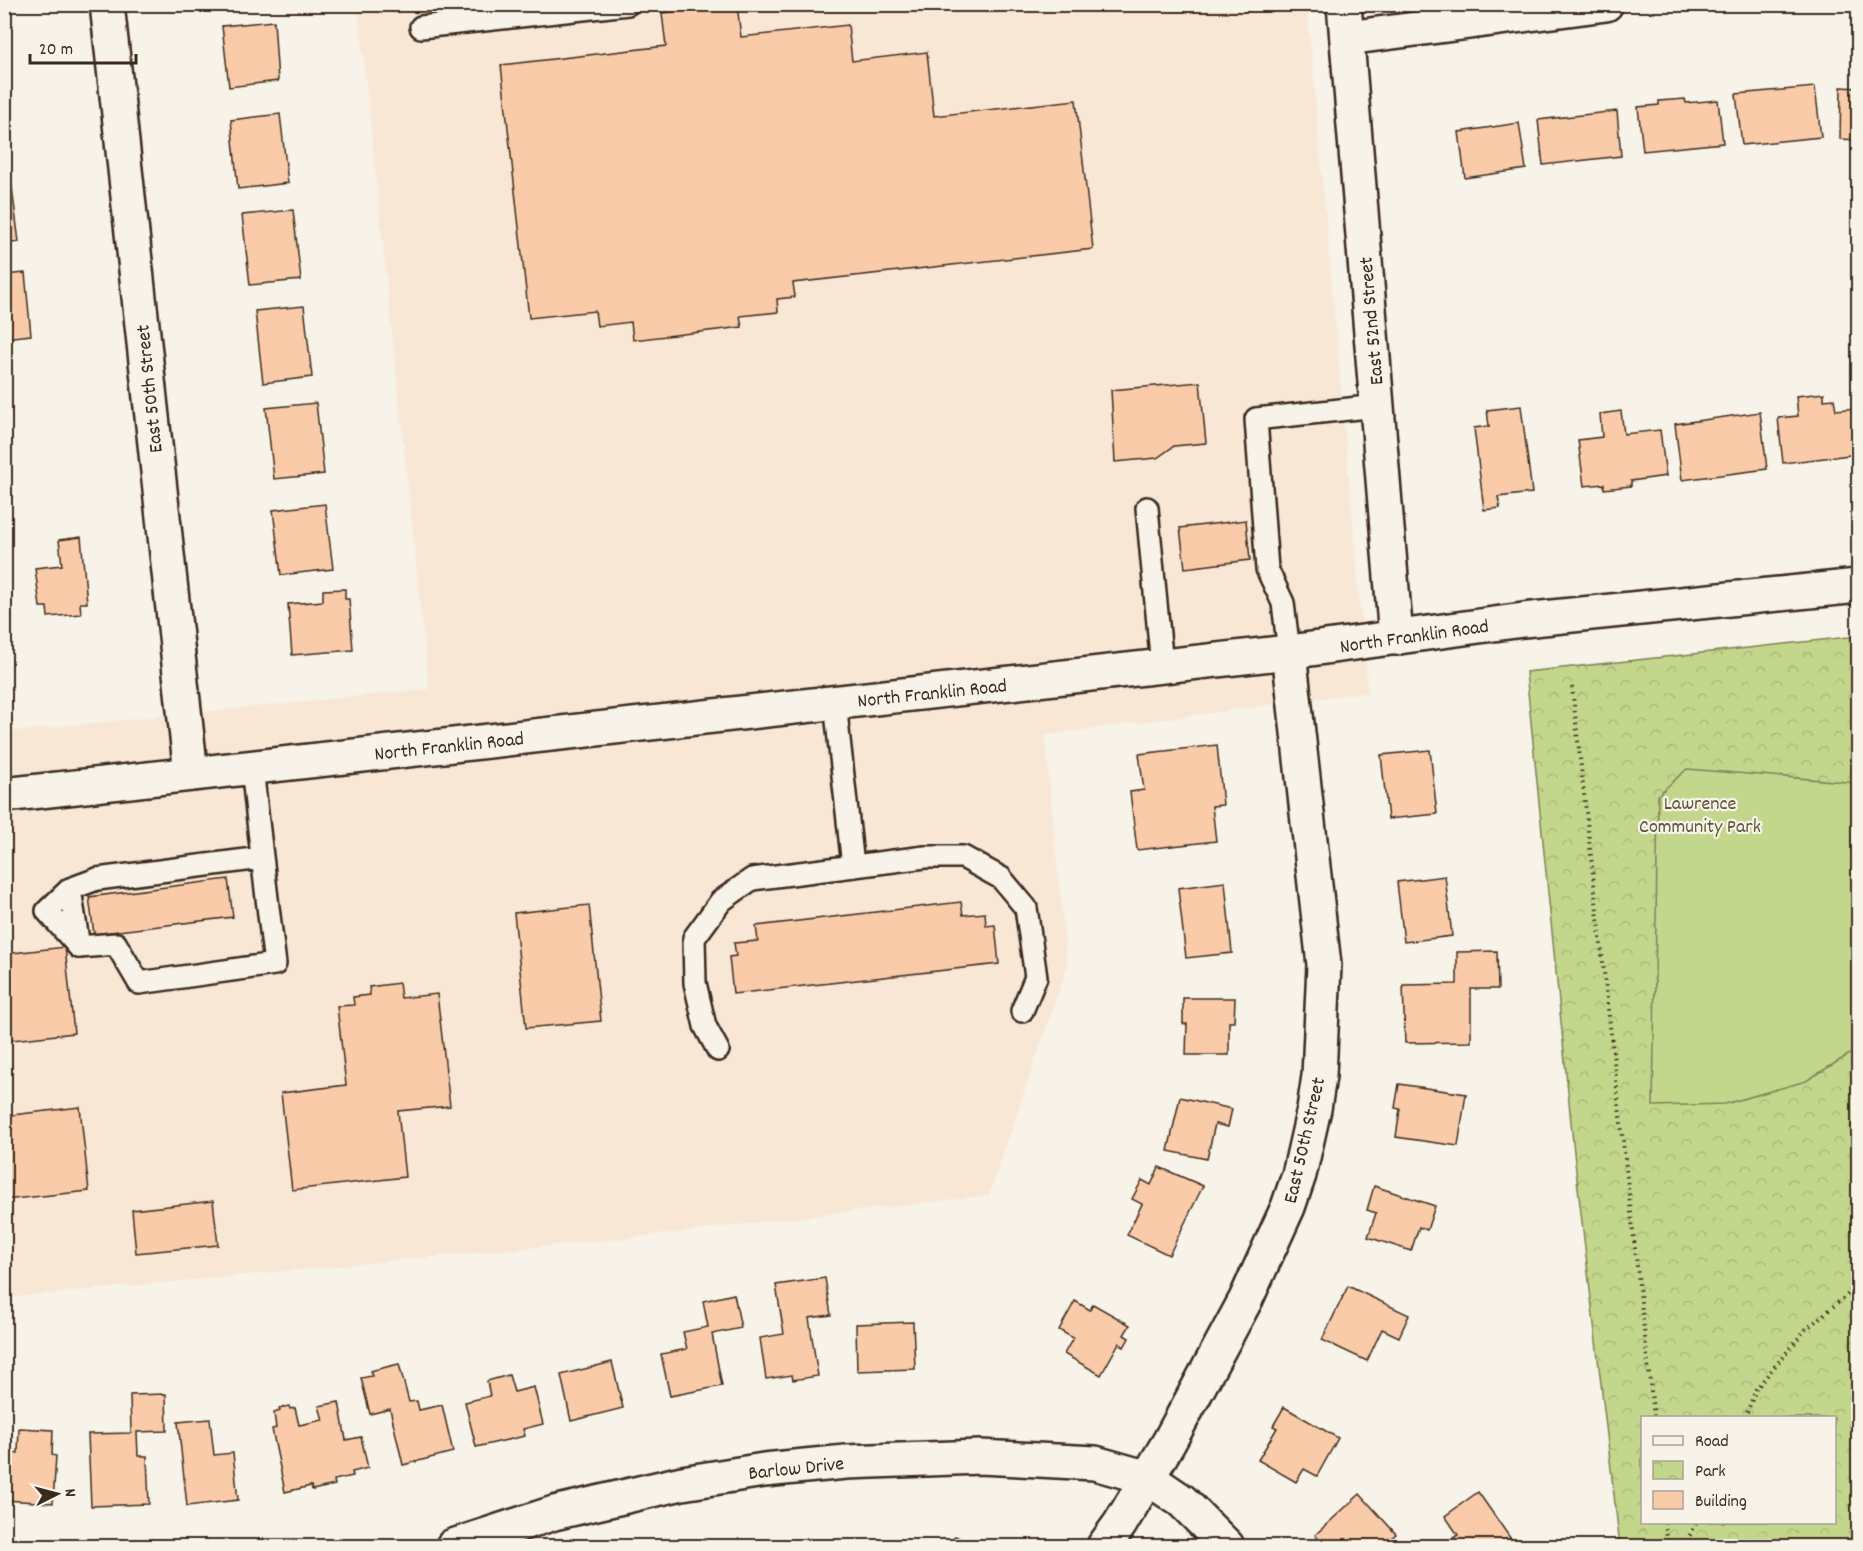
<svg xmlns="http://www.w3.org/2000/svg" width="1863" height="1551" font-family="Dekko,sans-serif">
  <defs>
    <pattern id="park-crowns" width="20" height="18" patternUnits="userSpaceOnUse" patternTransform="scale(1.5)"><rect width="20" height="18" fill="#c3d78c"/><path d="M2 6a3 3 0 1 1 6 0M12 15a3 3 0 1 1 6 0" fill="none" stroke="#a8b978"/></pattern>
  </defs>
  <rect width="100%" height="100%" fill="#f7f3e8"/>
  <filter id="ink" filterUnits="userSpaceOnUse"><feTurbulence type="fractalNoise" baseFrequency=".0167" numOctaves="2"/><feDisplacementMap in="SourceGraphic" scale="12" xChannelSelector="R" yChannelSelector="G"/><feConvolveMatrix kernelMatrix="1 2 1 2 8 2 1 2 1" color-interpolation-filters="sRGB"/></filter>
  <g filter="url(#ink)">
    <polygon fill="#f8e7d5" points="376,4 1307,5 1368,692 1045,735 1067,967 989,1195 639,1237 5,1298 5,732 429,689 358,6"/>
    <path fill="url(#park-crowns)" stroke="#7f8055" stroke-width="1.5" fill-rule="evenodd" d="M1858 636V1546H1620L1575 1162 1526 672ZM1642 1418H1834V1522H1642Z"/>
    <polygon fill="#c3d78c" stroke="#7f8055" stroke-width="1.5" points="1687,769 1858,783 1858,1049 1806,1081 1725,1104 1653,1106 1658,795"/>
    <g fill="#facba9" stroke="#3b2a1e" stroke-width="1.5">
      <polygon points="737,5 741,37 848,25 852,61 927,52 934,116 1076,100 1093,249 793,283 795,297 777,299 778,312 740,316 742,327 633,340 631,322 597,326 595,311 529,318 501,65 666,46 662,13"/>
      <polygon points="274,21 278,81 229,87 222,26"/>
      <polygon points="1815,87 1821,137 1742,145 1736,94"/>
      <polygon points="1841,87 1858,88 1858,140 1840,139"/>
      <polygon points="1685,99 1686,103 1718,100 1723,143 1643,151 1638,107 1659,105 1659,101"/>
      <polygon points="1617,111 1621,156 1543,165 1538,120"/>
      <polygon points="280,114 288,183 238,189 231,120"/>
      <polygon points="1519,123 1526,169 1465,178 1459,132"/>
      <polygon points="10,172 19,242 4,244 4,173"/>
      <polygon points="293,210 301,280 250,285 242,215"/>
      <polygon points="25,273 31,335 4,338 4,275"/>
      <polygon points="304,306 312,377 263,383 255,311"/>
      <polygon points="1200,382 1206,443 1174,446 1157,458 1115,462 1111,390"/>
      <polygon points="1824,393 1824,400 1834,399 1836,410 1858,408 1858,454 1783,463 1778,418 1798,416 1796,396"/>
      <polygon points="316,403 324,474 274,479 266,408"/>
      <polygon points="1521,406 1532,493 1498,497 1500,508 1484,510 1474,428 1489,426 1487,410"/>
      <polygon points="1621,411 1624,434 1660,430 1666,476 1631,481 1631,486 1604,489 1604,484 1584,486 1578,440 1602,437 1600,414"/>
      <polygon points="1760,412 1767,469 1682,480 1675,424"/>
      <polygon points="325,504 333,569 281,575 273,510"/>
      <polygon points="1246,520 1250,560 1185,568 1180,528"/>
      <polygon points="81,537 87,603 80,603 81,614 48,617 47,607 40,607 35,568 62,565 59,540"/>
      <polygon points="345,589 345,599 349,599 353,650 292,655 288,604 323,601 323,590"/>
      <polygon points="1217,745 1223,805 1212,806 1216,841 1137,850 1130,792 1144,790 1139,754"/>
      <polygon points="1430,750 1437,814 1388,819 1381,755"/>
      <polygon points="1445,876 1452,936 1404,942 1397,882"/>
      <polygon points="228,879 233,917 94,934 89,897"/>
      <polygon points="1225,882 1232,953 1186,958 1178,888"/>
      <polygon points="961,902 963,915 985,913 986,926 995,925 999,964 733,994 729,957 736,956 734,943 758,941 756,926"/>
      <polygon points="589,905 601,1021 526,1028 514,913"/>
      <polygon points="65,947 74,1033 4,1041 4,954"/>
      <polygon points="1497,951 1498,989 1471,989 1471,1042 1405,1043 1403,985 1457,984 1457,952"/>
      <polygon points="399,983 401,998 437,994 450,1106 398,1111 405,1177 292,1190 281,1093 346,1085 337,1006 354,1005 353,997 370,995 369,987"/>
      <polygon points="1183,998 1235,998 1234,1022 1229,1022 1229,1055 1186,1055 1187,1024 1183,1024"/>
      <polygon points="1399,1084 1466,1094 1458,1146 1396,1137 1400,1109 1395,1108"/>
      <polygon points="1180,1097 1232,1109 1228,1127 1215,1124 1207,1159 1168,1151"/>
      <polygon points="80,1107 89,1191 4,1200 4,1116"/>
      <polygon points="1159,1167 1203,1186 1169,1255 1127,1235 1142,1204 1132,1199 1142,1180 1151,1185"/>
      <polygon points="1374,1186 1435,1206 1427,1230 1419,1227 1411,1251 1368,1237 1376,1213 1367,1210"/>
      <polygon points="213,1201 218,1245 136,1253 132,1210"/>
      <polygon points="825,1278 831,1315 809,1318 818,1376 793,1380 792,1375 766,1379 760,1338 784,1334 776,1285"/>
      <polygon points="1348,1286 1409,1315 1399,1337 1382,1329 1367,1361 1322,1340"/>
      <polygon points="734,1294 741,1328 712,1334 722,1386 670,1396 661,1354 687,1349 683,1332 708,1327 703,1301"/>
      <polygon points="1075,1301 1090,1310 1093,1304 1130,1325 1124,1335 1129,1338 1124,1347 1119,1343 1101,1375 1064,1354 1073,1338 1059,1330"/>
      <polygon points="913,1322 915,1369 857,1371 856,1324"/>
      <polygon points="612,1362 623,1408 571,1421 561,1375"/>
      <polygon points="399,1364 409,1402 417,1401 419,1410 442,1405 453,1452 403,1465 390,1409 370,1414 361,1378 372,1376 370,1371"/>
      <polygon points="509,1375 514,1392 534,1387 543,1424 523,1429 525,1436 476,1447 465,1402 490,1396 487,1381"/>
      <polygon points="166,1394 167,1431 137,1432 138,1456 147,1456 149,1504 91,1506 88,1434 131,1433 130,1395"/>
      <polygon points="339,1402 346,1440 361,1437 368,1468 352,1472 353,1476 334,1480 335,1485 312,1490 311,1486 285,1492 272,1429 276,1428 274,1413 280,1411 279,1408 289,1406 290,1409 295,1408 299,1425 323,1420 319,1406"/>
      <polygon points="1284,1407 1338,1438 1317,1476 1304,1469 1296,1482 1258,1460 1277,1428 1273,1426"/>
      <polygon points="210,1419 214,1455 233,1453 238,1500 187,1506 178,1422"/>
      <polygon points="19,1428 53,1430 52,1455 56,1456 53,1503 4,1500 4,1452 18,1453"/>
      <polygon points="1478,1492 1513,1542 1507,1546 1441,1546 1458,1535 1445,1516"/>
      <polygon points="1360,1494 1396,1534 1382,1546 1325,1546 1315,1535"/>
      <polygon points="955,1536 975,1546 950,1546"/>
      <polygon points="875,1543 875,1546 838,1546"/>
    </g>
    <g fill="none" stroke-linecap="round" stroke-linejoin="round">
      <defs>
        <g id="lane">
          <polyline points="421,27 628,4"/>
          <polyline points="1147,508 1162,666"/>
          <polyline points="1289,652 1283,603 1267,569 1256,419 1377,406"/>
          <polyline points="835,703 853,866"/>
          <path d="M252 767C259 833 267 899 275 964L139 983 116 944 79 947 70 889 97 879 262 858"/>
          <polyline points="70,889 47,911 79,947"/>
          <polyline points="718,1050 705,1026 695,983 694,938 721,901 752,879 925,857 963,857 1001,878 1026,908 1036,977 1022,1011"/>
        </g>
        <g id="street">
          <polyline points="107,4 191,774"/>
          <polyline points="1344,4 1396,638"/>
          <polyline points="1347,38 1606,4"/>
          <polyline points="453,1546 554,1513 682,1483 764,1470 846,1462 980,1457 1095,1463 1148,1478 1182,1501 1227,1546"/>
          <polyline points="1104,1546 1120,1524 1169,1442 1246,1299 1288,1207 1299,1175 1314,1109 1319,1076 1324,965 1289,652"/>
        </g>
        <polyline id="secondary" points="4,795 1289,652 1523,620 1858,586"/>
      </defs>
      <use href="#lane" stroke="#3b2a1e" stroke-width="26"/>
      <use href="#street" stroke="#3b2a1e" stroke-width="38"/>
      <use href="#secondary" stroke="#3b2a1e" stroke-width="38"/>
      <g stroke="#3b2a1e" stroke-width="4" stroke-dasharray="1.5 4.5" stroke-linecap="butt">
        <polyline points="1572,687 1654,1418"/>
        <polyline points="1745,1418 1756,1389 1805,1330 1858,1286"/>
        <polyline points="1665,1522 1668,1546"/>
        <polyline points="1684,1546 1697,1522"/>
      </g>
      <use href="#lane" stroke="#f7f3e8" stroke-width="21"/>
      <use href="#street" stroke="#f7f3e8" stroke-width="33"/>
      <use href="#secondary" stroke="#f7f3e8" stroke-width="33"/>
    </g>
  </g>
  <g text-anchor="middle" stroke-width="4.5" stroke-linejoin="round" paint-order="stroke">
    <g font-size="20" fill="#3b2a1e" stroke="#f7f3e8">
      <text transform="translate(1370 321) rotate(-95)" y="7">East 52nd Street</text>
      <text transform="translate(148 389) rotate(-96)" y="7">East 50th Street</text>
      <text transform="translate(1414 635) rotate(-8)" y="7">North Franklin Road</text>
      <text transform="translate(932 692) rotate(-6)" y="7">North Franklin Road</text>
      <text transform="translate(449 745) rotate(-6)" y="7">North Franklin Road</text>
      <text transform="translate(1303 1140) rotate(-77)" y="7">East 50th Street</text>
      <text transform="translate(796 1467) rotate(-6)" y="7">Barlow Drive</text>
    </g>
    <g font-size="20" fill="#5d553a" stroke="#f7f3e8">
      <text x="1700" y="809">Lawrence<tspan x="1700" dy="23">Community Park</tspan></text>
    </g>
  </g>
  <rect width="1863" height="1551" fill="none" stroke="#f7f3e8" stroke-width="24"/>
  <rect x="12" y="12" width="1839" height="1527" fill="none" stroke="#3b2a1e" stroke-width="2" filter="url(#ink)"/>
  <rect x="1641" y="1416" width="195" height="108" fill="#f7f3e8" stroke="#aca397" stroke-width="1.5"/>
  <rect x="1653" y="1436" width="30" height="9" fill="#f7f3e8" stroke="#aca397" stroke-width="1.5"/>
  <text x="1695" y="1446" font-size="18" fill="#3b2a1e">Road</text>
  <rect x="1653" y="1461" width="30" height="18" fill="url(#park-crowns)" stroke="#aca397" stroke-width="1.5"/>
  <text x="1695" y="1476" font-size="18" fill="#3b2a1e">Park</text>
  <rect x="1653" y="1491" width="30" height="18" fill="#facba9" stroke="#aca397" stroke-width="1.5"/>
  <text x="1695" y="1506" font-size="18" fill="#3b2a1e">Building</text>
  <g transform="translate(57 1494) rotate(84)" stroke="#f7f3e8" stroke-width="4.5" paint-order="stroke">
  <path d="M0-4.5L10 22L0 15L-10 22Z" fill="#3b2a1e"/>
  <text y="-9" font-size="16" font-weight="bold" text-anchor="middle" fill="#3b2a1e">N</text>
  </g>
  <path d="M30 54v9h106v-9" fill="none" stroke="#3b2a1e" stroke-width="3"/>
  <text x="39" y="54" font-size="18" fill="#3b2a1e" stroke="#f7f3e8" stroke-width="4.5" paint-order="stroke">20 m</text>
</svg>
